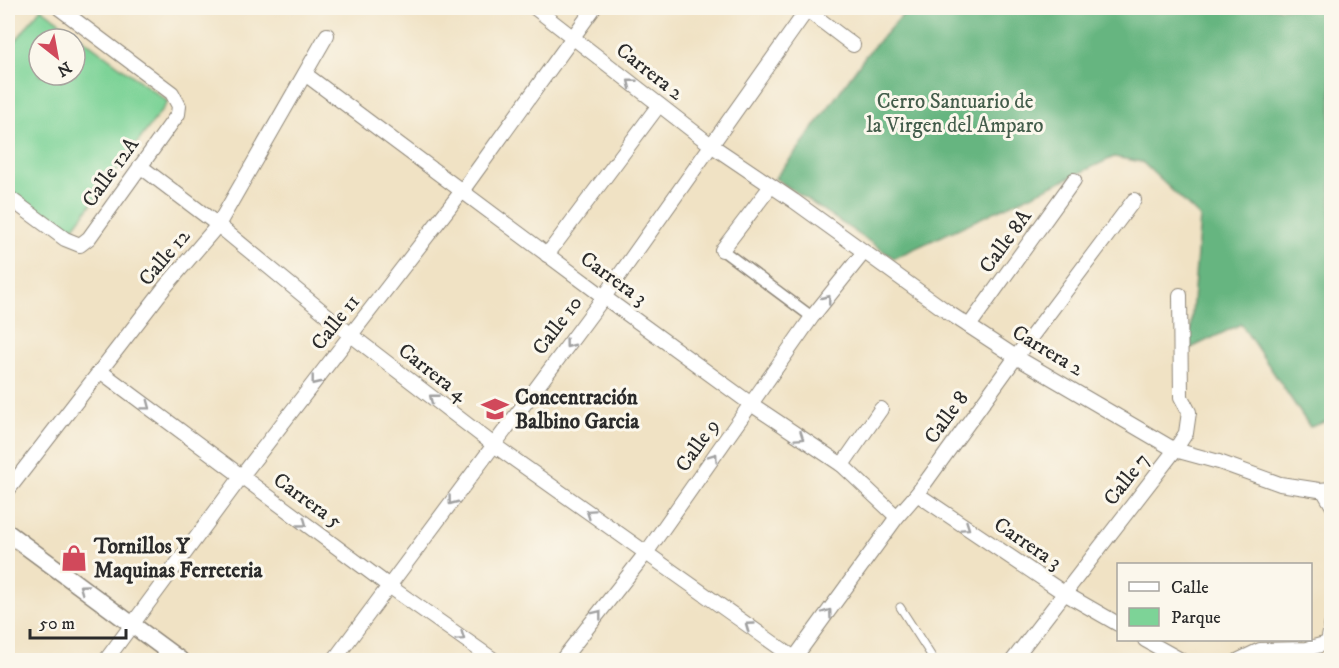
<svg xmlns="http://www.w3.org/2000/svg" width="1339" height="668" font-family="'IM FELL DW Pica',serif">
  <rect width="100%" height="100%" fill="#fbf7ec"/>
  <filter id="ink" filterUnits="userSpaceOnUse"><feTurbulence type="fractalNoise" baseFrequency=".0167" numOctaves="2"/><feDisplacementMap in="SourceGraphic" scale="12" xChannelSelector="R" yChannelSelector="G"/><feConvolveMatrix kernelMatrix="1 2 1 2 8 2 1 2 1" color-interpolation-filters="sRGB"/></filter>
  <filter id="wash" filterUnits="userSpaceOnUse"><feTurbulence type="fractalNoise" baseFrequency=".008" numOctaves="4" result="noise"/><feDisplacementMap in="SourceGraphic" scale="24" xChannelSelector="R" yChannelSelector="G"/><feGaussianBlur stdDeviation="1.35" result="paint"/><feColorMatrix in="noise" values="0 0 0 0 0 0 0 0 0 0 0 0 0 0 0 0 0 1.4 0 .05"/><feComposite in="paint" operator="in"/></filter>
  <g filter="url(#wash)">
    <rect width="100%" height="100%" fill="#f0e2c4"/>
    <path fill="#7dd397" stroke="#547f61" stroke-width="1.5" fill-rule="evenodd" d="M41 8 168 102 69 234 8 189V51ZM39 39H75V75H39Z"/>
    <polygon fill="#66b580" stroke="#487056" stroke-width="1.5" points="909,8 1331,8 1331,420 1310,427 1241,324 1189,349 1200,217 1142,162 1114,157 894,258 775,178 800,147 866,55"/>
  </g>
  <g filter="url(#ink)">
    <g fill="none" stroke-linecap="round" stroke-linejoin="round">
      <defs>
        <g id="service">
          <polyline points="1319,490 1332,512"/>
          <polyline points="900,607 934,660"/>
          <polyline points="1324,645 1332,603"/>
        </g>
        <polyline id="pedestrian" points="722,250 812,317"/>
        <g id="minor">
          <polyline points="535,8 711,145 794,201 949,313 1016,357 1175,450 1219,462 1280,484 1319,490 1332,489"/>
          <polyline points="305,74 604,297 751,404 842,465 897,517"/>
          <polyline points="140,166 218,225 351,335 494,445 797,660"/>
          <polyline points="8,197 65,239 80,245 89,238 178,114 179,106 172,93 59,8"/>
          <polyline points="722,250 771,186"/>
          <polyline points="547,255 659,105"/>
          <polyline points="969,326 1074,180"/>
          <polyline points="100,371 389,586 494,660"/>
          <polyline points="842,465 881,409"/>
          <polyline points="8,490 165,287 218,225 327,35"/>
          <polyline points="917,494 1064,593 1118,624"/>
          <polyline points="1145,640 1181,660"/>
          <polyline points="106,660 241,477 462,191 594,8"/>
          <polyline points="334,660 604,297 807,10 853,45"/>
          <polyline points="562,660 646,553 812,317 864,252"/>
          <polyline points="793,660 897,517 917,494 1016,357 1134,200"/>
          <polyline points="1013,660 1175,450 1186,433 1189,412 1181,397 1180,295"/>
          <polyline points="1239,660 1260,650 1306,649 1332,642"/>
        </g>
        <polyline id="tertiary" points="8,533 180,660"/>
      </defs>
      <use href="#service" stroke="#8e8678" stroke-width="9"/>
      <use href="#pedestrian" stroke="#8e8678" stroke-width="13"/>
      <use href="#minor" stroke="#8e8678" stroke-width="16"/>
      <use href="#tertiary" stroke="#8e8678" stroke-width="19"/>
      <use href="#service" stroke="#fff" stroke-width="7"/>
      <use href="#pedestrian" stroke="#fff" stroke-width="10"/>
      <use href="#minor" stroke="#fff" stroke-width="14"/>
      <use href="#tertiary" stroke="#fff" stroke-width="16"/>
    </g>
    <defs><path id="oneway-chevron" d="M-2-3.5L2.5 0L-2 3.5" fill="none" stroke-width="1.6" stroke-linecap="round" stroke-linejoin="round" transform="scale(1.5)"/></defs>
    <g stroke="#a0a0a0">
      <use href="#oneway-chevron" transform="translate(631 83) rotate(-142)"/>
      <use href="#oneway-chevron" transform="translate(827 299) rotate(-51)"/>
      <use href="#oneway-chevron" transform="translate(569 344) rotate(127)"/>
      <use href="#oneway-chevron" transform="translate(315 381) rotate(128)"/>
      <use href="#oneway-chevron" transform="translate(433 398) rotate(-142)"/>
      <use href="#oneway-chevron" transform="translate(147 406) rotate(37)"/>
      <use href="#oneway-chevron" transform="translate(800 437) rotate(34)"/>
      <use href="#oneway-chevron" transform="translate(714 457) rotate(-55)"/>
      <use href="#oneway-chevron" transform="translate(452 501) rotate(127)"/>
      <use href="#oneway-chevron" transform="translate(590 513) rotate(-145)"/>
      <use href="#oneway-chevron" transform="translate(303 523) rotate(36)"/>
      <use href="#oneway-chevron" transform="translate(966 527) rotate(34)"/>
      <use href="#oneway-chevron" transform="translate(83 588) rotate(-144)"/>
      <use href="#oneway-chevron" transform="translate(828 613) rotate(-54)"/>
      <use href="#oneway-chevron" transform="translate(598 614) rotate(-52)"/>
      <use href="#oneway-chevron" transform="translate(749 626) rotate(-144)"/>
      <use href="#oneway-chevron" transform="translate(461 637) rotate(35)"/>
    </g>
  </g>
  <defs>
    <symbol id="school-bare" viewBox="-9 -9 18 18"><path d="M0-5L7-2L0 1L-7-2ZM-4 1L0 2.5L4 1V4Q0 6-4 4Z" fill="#d1495b" stroke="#fbf7ec" stroke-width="2.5" paint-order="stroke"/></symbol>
    <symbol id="shop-bare" viewBox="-9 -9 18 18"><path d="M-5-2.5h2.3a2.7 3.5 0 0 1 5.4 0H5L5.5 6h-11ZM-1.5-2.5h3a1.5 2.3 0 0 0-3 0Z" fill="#d1495b" stroke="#fbf7ec" stroke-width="2.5" paint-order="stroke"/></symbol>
  </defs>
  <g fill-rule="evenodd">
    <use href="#school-bare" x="476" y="390" width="38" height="38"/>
    <use href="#shop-bare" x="55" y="539" width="38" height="38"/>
  </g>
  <g text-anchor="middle" stroke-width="6" stroke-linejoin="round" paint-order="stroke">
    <g font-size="21" fill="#2b2b2b" stroke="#fbf7ec">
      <text transform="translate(650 71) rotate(38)" y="7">Carrera 2</text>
      <text transform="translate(110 172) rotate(-54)" y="7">Calle 12A</text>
      <text transform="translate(1005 241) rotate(-54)" y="7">Calle 8A</text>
      <text transform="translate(164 257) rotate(-50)" y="7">Calle 12</text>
      <text transform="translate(614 278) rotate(36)" y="7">Carrera 3</text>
      <text transform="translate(335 322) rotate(-52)" y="7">Calle 11</text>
      <text transform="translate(557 325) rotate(-53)" y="7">Calle 10</text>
      <text transform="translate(1048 350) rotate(31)" y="7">Carrera 2</text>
      <text transform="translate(433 372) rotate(38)" y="7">Carrera 4</text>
      <text transform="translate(946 417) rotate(-54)" y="7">Calle 8</text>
      <text transform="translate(697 445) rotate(-55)" y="7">Calle 9</text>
      <text transform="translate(1126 479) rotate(-52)" y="7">Calle 7</text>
      <text transform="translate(308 500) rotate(36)" y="7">Carrera 5</text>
      <text transform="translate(1028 543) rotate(34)" y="7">Carrera 3</text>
    </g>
    <g font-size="21" fill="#445d4b" stroke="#fbf7ec">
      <text x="955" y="108">Cerro Santuario de<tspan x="955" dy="24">la Virgen del Amparo</tspan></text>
    </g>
    <g font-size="21" font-weight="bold" fill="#2b2b2b" stroke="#fbf7ec" text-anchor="start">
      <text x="515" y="404">Concentración<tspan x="515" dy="24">Balbino Garcia</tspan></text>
      <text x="94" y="553">Tornillos Y<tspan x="94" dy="24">Maquinas Ferreteria</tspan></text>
    </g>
  </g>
  <rect width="1339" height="668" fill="none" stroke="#fbf7ec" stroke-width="30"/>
  <rect x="1117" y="563" width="195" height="78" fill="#fbf7ec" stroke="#a8a59f" stroke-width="1.5"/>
  <rect x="1129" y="582" width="30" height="9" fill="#ffffff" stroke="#a8a59f" stroke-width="1.5"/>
  <text x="1171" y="593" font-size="18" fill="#2b2b2b">Calle</text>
  <rect x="1129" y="608" width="30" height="18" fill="#7dd397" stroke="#a8a59f" stroke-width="1.5"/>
  <text x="1171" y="623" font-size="18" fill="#2b2b2b">Parque</text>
  <g transform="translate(57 57) rotate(149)"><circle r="28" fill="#fbf7ec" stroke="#a8a59f" stroke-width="1.5"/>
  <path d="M0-4.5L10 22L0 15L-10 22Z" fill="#d1495b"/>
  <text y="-9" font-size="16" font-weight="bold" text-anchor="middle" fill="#2b2b2b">N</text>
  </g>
  <path d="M30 629v9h96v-9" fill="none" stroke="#2b2b2b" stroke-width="3"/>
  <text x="39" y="629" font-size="18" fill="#2b2b2b" stroke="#fbf7ec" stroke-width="4.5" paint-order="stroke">50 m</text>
</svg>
